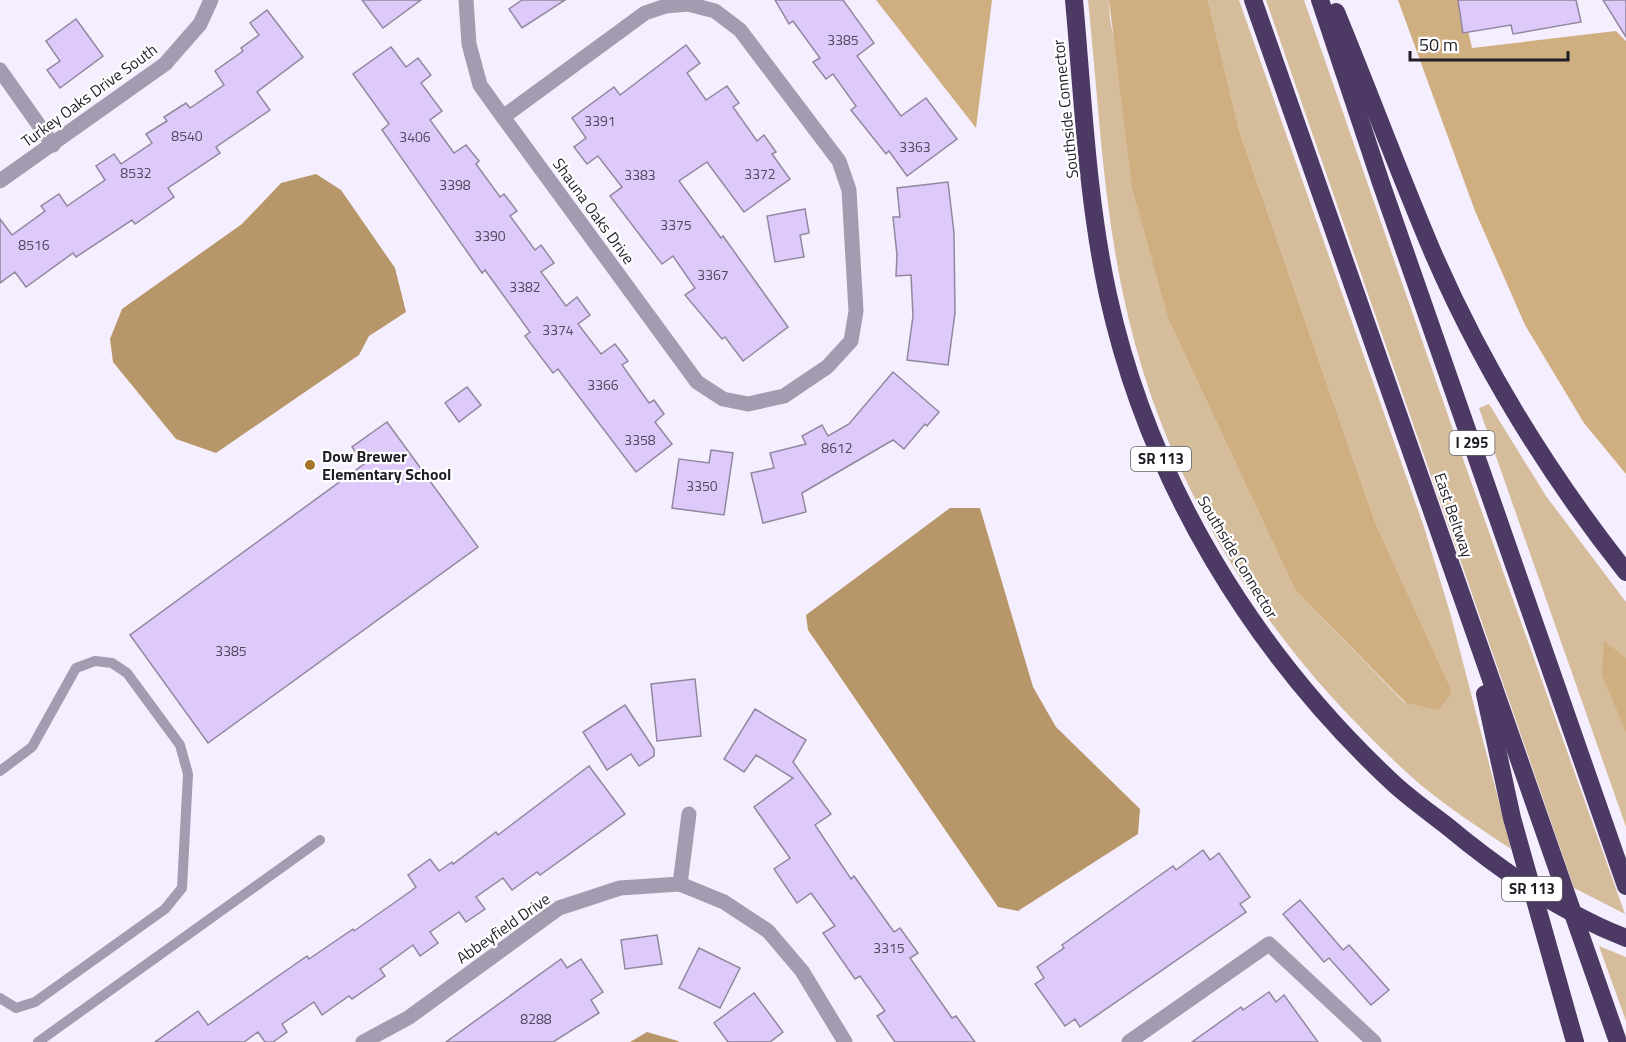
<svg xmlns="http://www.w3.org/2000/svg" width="1626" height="1042" font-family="'Titillium Web',sans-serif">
  <rect width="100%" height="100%" fill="#f5eefe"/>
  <g fill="#d5bd9b">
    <path d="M1088 0H1109L1110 19 1169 321 1295 590 1405 703 1452 691 1375 522 1239 130 1208 0H1239L1424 527 1451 616 1511 849C1481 829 1450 809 1422 786 1403 770 1385 752 1368 735 1252 620 1165 475 1128 316 1103 213 1099 105 1088 0Z"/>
    <polygon points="1266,0 1304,0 1468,473 1625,914 1574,888"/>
    <polygon points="1489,404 1546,496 1626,602 1626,827 1479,408"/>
    <polygon points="1599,946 1626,957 1626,1021"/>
  </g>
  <g fill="#cfae80">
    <polygon points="876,0 992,0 976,128"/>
    <polygon points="1109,0 1208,0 1239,130 1375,522 1452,691 1439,710 1406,703 1295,590 1169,321 1132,187"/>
    <polygon points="1398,0 1461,0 1472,48 1616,31 1626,41 1626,474 1584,423 1525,325 1475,211"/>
    <polygon points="1604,641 1626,658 1626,732 1602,675"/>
  </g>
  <g fill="#b79769">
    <polygon points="316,174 341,190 395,268 406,312 369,336 359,355 216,453 176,439 113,362 110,339 122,309 242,224 281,183"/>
    <polygon points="950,508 980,508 1033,687 1056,727 1140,809 1138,834 1018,911 998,907 808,630 806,615"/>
    <polygon points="647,1032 678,1041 679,1042 630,1042"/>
  </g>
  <g fill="#dec9fb" stroke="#91879f" stroke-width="1.5">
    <polygon points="362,0 421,0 383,28"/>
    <polygon points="522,0 565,0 522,28 509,9"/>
    <polygon points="775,0 843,0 874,43 857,56 901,116 926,98 957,139 907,176 889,151 886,154 851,110 856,106 833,74 826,79 813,62 820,58 793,21 789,24"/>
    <polygon points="1458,0 1576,0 1581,22 1513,34 1511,25 1463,33"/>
    <polygon points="1603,0 1626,0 1626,37"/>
    <polygon points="267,10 303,57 257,92 270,110 216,147 220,153 168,188 174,197 135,224 132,220 76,257 73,253 26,287 15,272 0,283 0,219 12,235 45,211 41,206 59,194 67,206 105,180 96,166 114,154 121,164 152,143 146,134 167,121 164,117 186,103 190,108 224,85 215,71 243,51 241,48 259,35 250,23"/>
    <polygon points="76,19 103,56 60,88 47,70 60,61 46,41"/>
    <polygon points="686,45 700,63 687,73 706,100 727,86 739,103 733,107 757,141 764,135 776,152 772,154 790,179 744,212 707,162 679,181 721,238 723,236 788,327 743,361 725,337 722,339 685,295 695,288 673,256 662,264 610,196 622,187 598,156 587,164 574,147 586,138 572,118 614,87 620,95"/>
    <polygon points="391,47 406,67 418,58 431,75 421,83 442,111 430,120 454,153 466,145 479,161 476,164 500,197 504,194 517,211 510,216 535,250 541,245 554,263 541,272 566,306 577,297 590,315 578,324 601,354 615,344 628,361 622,365 649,403 654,400 664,414 655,422 672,444 636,472 558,369 553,373 525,336 530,332 485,270 482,273 382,130 389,124 353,74"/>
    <polygon points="948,182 954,233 955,313 948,365 907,360 913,316 911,275 896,276 897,255 893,217 900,217 897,188"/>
    <polygon points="805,209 809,233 800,235 804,257 775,262 767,216"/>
    <polygon points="893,372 939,412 927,426 925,424 904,449 893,440 802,493 806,512 763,523 751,473 774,468 770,453 806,444 802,436 822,425 828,436 849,424"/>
    <polygon points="467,387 481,405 459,422 445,403"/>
    <polygon points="387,422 478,547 208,743 130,635 364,464 352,447"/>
    <polygon points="711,450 733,453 724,515 672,508 679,459 709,463"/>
    <polygon points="695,679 701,736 657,741 651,684"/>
    <polygon points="625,705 654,749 654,756 639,766 631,754 607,770 583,732"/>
    <polygon points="755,709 806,740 793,762 831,814 815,825 851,879 854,876 894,932 900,928 918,953 910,958 952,1018 956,1016 975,1042 895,1042 877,1016 885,1011 860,976 855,979 823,933 835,926 811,893 797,903 774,869 790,858 754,807 793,778 756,755 744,772 724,759"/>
    <polygon points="589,766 625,814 540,875 537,872 512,890 503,878 476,897 485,909 466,922 459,912 430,932 438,943 420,956 413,945 380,969 385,976 352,999 349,996 322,1015 314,1002 282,1024 287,1032 273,1042 265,1042 258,1032 244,1042 155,1042 198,1011 208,1025 307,956 309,959 353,929 354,931 411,891 416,887 408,875 430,859 439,871 452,862 453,864 496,832 498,835"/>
    <polygon points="1203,850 1210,860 1219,853 1250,897 1240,904 1246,912 1080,1027 1075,1019 1065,1026 1035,984 1044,978 1037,967 1064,948 1062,945 1149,883 1173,866 1176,870"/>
    <polygon points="1300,900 1343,950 1349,945 1389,990 1371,1005 1329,958 1324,962 1283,914"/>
    <polygon points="657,935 662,964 625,969 621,940"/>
    <polygon points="699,948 740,968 720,1008 679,988"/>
    <polygon points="561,959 567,968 581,959 603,992 591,1000 599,1013 553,1042 446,1042"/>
    <polygon points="1269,992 1276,1002 1284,995 1318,1042 1192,1042 1241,1007 1243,1010"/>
    <polygon points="754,993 783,1032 770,1042 728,1042 714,1023"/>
  </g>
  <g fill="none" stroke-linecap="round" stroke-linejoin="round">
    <g stroke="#a49bb0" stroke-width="10">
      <polyline points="0,771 32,747 76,668 95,661 112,663 127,673 180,745 188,774 182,888 165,909 35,1002 16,1008 0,998"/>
      <polyline points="38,1042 320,840"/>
    </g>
    <g stroke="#a49bb0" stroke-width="15">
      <polyline points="466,0 469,44 480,85 503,117 697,382 723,399 748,404 784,396 827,367 851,341 856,311 849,190 839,161 740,30 715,11 688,4 666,6 645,13 503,117"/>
      <polyline points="0,70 53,145"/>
      <polyline points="0,181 165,64 200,24 211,0"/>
      <polyline points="680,884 689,814"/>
      <polyline points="363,1042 408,1018 559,908 620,888 680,884 724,902 768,931 802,971 845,1042"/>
      <polyline points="1129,1042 1269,944 1374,1042"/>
    </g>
    <g stroke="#4d3a64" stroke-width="18">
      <path d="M1074 0C1083 98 1087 199 1108 295 1149 482 1253 652 1392 782 1409 798 1429 812 1447 826"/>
      <polyline points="1253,0 1618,1042"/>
      <polyline points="1320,0 1381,183 1626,886"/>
      <path d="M1336 12C1369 92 1399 173 1433 253 1482 366 1550 476 1626 572"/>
      <polyline points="1485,694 1512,818 1575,1042"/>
    </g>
    <path stroke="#4d3a64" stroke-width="18" d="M1447 826C1501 871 1560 912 1626 938"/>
  </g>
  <circle fill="#a47629" stroke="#fff" stroke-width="2" cx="310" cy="465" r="6"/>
  <g text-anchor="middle" stroke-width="4.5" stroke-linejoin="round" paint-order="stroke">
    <g font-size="14" fill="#51495d">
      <text x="843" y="45">3385</text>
      <text x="600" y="126">3391</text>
      <text x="187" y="141">8540</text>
      <text x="415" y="142">3406</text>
      <text x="915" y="152">3363</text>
      <text x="136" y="178">8532</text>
      <text x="760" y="179">3372</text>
      <text x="640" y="180">3383</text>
      <text x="455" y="190">3398</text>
      <text x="676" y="230">3375</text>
      <text x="490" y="241">3390</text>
      <text x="34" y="250">8516</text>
      <text x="713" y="280">3367</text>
      <text x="525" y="292">3382</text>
      <text x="558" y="335">3374</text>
      <text x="603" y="390">3366</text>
      <text x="640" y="445">3358</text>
      <text x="837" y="453">8612</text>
      <text x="702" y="491">3350</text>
      <text x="231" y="656">3385</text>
      <text x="889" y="953">3315</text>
      <text x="536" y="1024">8288</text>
    </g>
    <g fill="#fff" stroke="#646268" stroke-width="1.5">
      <rect x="1449.5" y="431" width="45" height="24" rx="4.5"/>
      <rect x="1131" y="447" width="60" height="24" rx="4.5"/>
      <rect x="1502" y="877" width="60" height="24" rx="4.5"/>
    </g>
    <g font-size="15" font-weight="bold" fill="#221e28">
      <text x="1472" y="448">I 295</text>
      <text x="1161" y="464">SR 113</text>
      <text x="1532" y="894">SR 113</text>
    </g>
    <g font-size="16" fill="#221e28" stroke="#fff">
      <text transform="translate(89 95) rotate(-36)" y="6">Turkey Oaks Drive South</text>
      <text transform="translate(1065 109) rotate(-96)" y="6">Southside Connector</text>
      <text transform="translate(594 211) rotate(54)" y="6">Shauna Oaks Drive</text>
      <text transform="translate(1454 515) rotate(71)" y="6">East Beltway</text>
      <text transform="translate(1238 557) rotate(59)" y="6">Southside Connector</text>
      <text transform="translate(503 928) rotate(-35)" y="6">Abbeyfield Drive</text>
    </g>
    <g font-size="16" font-weight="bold" fill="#221e28" stroke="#fff" text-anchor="start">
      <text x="322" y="462">Dow Brewer<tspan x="322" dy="18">Elementary School</tspan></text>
    </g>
  </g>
  <path d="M1410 51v9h158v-9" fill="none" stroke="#221e28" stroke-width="3"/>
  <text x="1419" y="51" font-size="18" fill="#221e28" stroke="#ffffff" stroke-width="4.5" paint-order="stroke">50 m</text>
</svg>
